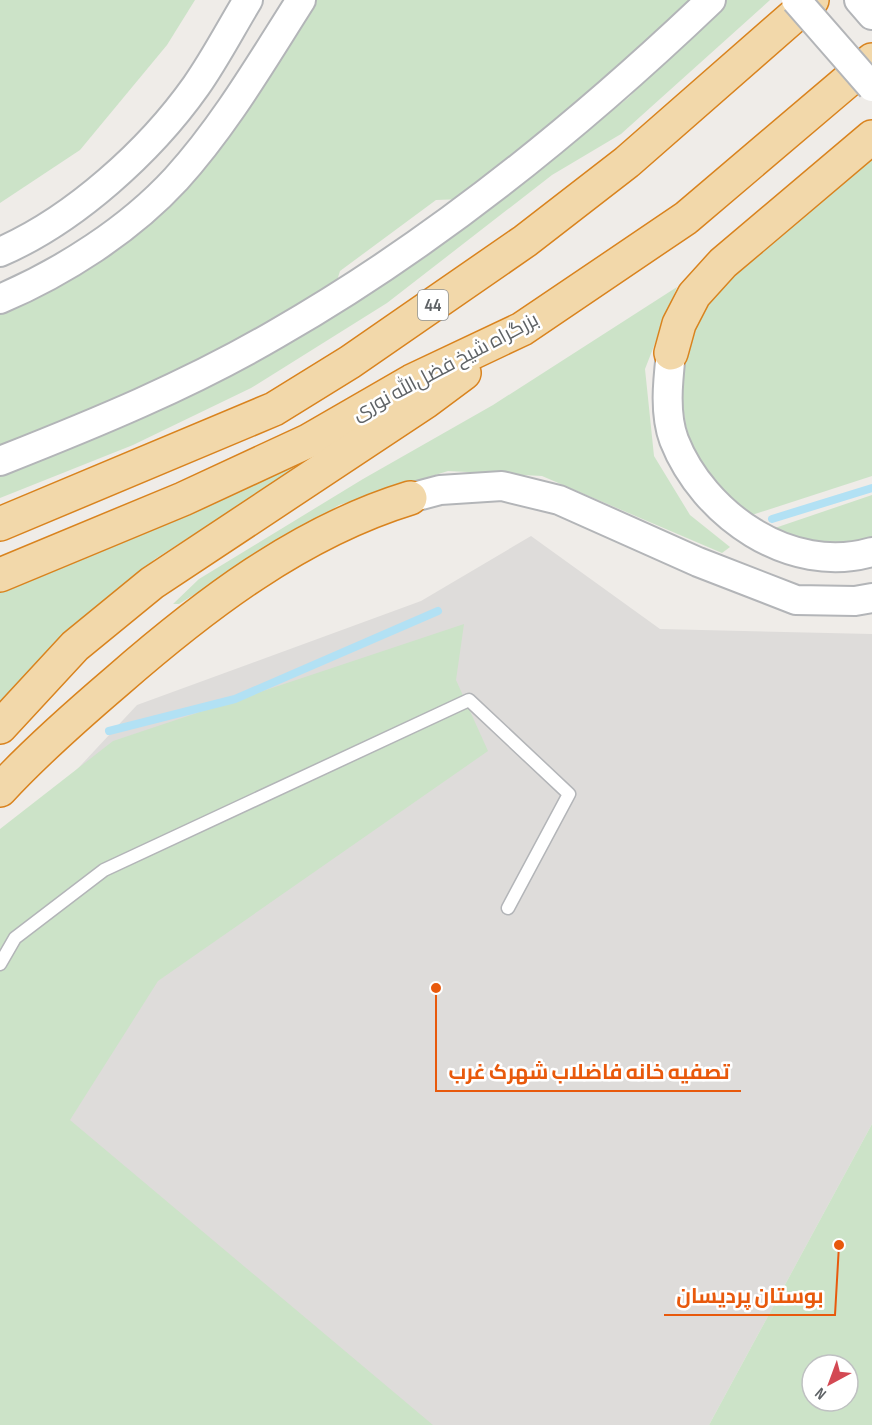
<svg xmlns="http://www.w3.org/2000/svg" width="872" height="1425" font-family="'Sofia Sans Condensed',Cairo,sans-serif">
  <rect width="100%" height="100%" fill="#efece8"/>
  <polygon fill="#dedcda" points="531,536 660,629 872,634 872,1124 709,1425 0,1425 0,852 137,705 421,601"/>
  <g fill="#cce3c8" fill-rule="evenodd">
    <polygon points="0,0 195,0 167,45 80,150 0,203"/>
    <polygon points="315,0 695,0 643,52 463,199 436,200 340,271 335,287 214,357 0,451 0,312 97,259"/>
    <polygon points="727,0 770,0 621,134 552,175 387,303 251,388 133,445 0,498 0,471 301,333 426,257 628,98"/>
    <polygon points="872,156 872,476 749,516 719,490 696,456 688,437 681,395 685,359 698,317 727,278"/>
    <polygon points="677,287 645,369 654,456 690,515 730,547 722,553 542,476 448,471 339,505 179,604 173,604 199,579 363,479 493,405"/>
    <polygon points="406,399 155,559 95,609 0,701 0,588"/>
    <path d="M872 495V539C836 546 806 541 772 529Z"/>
    <polygon points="464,624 456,680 488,751 158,981 70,1120 433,1425 0,1425 0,829 113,741"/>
    <path d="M872 1124V1425H709ZM812 1365H848V1401H812Z"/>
  </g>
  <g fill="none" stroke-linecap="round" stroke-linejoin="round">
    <g stroke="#b2e1f4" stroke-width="8">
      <polyline points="772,519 872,488"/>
      <polyline points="109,731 235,699 438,611"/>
    </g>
    <defs>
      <polyline id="service" points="0,964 15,938 104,870 469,700 569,794 508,908"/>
      <g id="tertiary">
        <polyline points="859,0 872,15"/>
        <path d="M0 252C74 220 150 151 196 86 215 59 231 28 248 0"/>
        <path d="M0 299C63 272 129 230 176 179 225 125 262 61 301 0"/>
        <path d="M671 353C668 380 664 413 674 440 703 514 790 576 872 552"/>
        <path d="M0 461C94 424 189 385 276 334 435 243 579 126 711 0"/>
        <polyline points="410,498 440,490 502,486 559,500 698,562 796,600 855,601 872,598"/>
      </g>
      <g id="trunk">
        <polyline points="671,353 679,324 694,295 723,263 872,137"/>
        <polyline points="0,524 274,409 350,362 525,241 627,162 812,0"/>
        <polyline points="0,575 183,499 308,441 412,381 522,329 686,218 872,60"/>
        <polyline points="0,727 75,646 152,583 425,402 464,373"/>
        <path d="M0 790C36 751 76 716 117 681 203 606 299 532 410 498"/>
      </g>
    </defs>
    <use href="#service" stroke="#b3b5b8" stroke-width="15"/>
    <use href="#tertiary" stroke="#b3b5b8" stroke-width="32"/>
    <use href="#trunk" stroke="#d9831e" stroke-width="36"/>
    <use href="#service" stroke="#fff" stroke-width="12"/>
    <use href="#tertiary" stroke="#fff" stroke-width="28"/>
    <use href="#trunk" stroke="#f2d8aa" stroke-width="33"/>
    <defs>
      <polyline id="tertiary-bridge" points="796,0 872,87"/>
    </defs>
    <use href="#tertiary-bridge" stroke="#b3b5b8" stroke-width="32" stroke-linecap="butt"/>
    <use href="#tertiary-bridge" stroke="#fff" stroke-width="28"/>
  </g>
  <g text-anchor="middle" stroke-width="5" stroke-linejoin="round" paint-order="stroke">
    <rect fill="#fff" stroke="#8f9294" stroke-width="1.5" x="418" y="290" width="30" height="30" rx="4.5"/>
    <g font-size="18" font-weight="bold" fill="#5f6366">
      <text x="433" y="311">44</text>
    </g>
    <g font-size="20" fill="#5f6366" stroke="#fff">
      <text transform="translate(445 366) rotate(-28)" y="7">بزرگراه شیخ فضل‌الله نوری</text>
    </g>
  </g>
  <path fill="none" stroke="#e8590c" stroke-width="2" d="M436 988L436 1091H741M839 1245L835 1315H664"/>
  <g fill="#e8590c" stroke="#fff" stroke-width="2">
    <circle cx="436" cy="988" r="6"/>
    <circle cx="839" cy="1245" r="6"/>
  </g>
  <g font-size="21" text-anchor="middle" font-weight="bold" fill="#e8590c" stroke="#fff" stroke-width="5" stroke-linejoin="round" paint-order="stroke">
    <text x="589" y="1079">تصفیه خانه فاضلاب شهرک غرب</text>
    <text x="750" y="1303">بوستان پردیسان</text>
  </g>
  <g transform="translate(830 1383) rotate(221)"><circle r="28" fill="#ffffff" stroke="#bfc1c2" stroke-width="1.5"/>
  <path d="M0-4.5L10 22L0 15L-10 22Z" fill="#d34953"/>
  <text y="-9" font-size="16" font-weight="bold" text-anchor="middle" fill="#5f6366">N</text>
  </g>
</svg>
